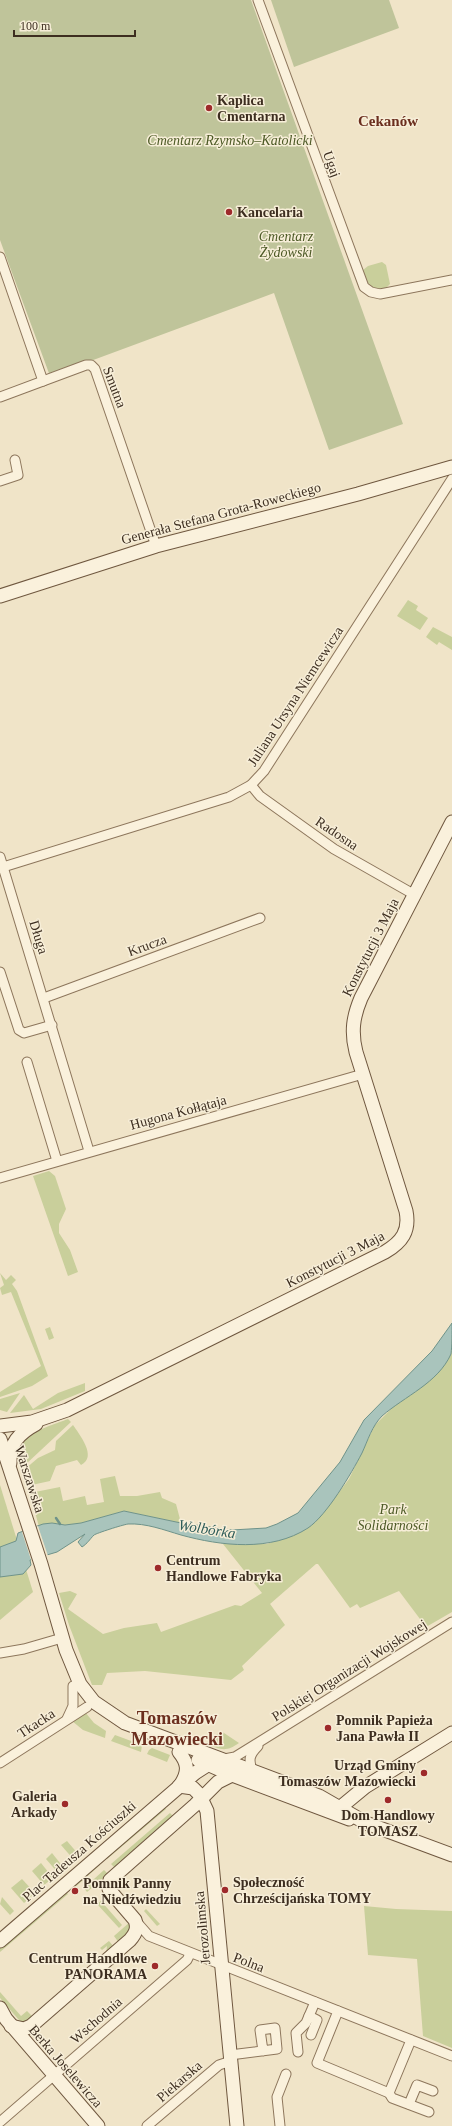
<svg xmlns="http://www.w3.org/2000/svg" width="452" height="2126" font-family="'Times New Roman',serif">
  <rect width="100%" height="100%" fill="#f0e4c8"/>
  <g fill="#c9cf9b">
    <path d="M382 262 386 265 390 284C384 292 375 289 368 285L363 270 368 266Z"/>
    <polygon points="408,600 418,606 416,610 428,618 420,630 397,616"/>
    <polygon points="433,627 452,637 452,650 439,642 437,645 426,637"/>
    <polygon points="49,1171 55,1176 66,1209 59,1224 59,1233 70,1250 78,1272 68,1276 33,1176"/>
    <polygon points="0,1273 6,1280 11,1275 16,1280 12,1284 17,1291 48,1376 32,1386 0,1397 0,1392 41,1366 11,1292 2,1295 0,1288 4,1285"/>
    <polygon points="50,1327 54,1338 49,1340 45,1329"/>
    <polygon points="452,1348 452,1612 426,1627 399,1591 360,1608 357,1604 350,1608 318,1564 316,1564 270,1604 268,1601 285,1625 242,1666 244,1670 231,1680 145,1671 107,1673 102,1685 92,1685 69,1625 59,1593 70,1591 77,1594 68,1609 103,1634 124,1628 157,1623 161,1632 235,1605 241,1606 262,1593 223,1544 267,1544 307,1529 324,1512 349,1479 375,1425"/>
    <polygon points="85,1383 85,1391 41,1409 10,1413 24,1395 33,1409 58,1393"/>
    <polygon points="20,1393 7,1412 0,1410 0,1399"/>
    <path d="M68 1419 71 1422 25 1465 20 1467C11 1435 45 1428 68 1419Z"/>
    <path d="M73 1425C79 1434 98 1457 81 1465L77 1460 56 1466 50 1481 27 1486 24 1478 29 1476 25 1469 38 1458 55 1450 56 1441Z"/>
    <polygon points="115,1476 120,1496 137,1496 160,1492 162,1498 176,1504 181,1523 124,1511 81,1523 65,1525 52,1523 39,1527 30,1493 60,1487 63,1501 85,1496 87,1505 104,1502 100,1479"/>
    <polygon points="0,1485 33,1592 0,1620"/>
    <polygon points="85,1712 94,1723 106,1731 105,1738 83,1730 72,1721"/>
    <path d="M221 1731 239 1743C225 1753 221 1749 205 1744Z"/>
    <polygon points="115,1735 142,1745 141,1752 111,1741"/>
    <polygon points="152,1748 170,1755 167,1762 147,1754 149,1750"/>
    <polygon points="163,1804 166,1809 107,1859 104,1856"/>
    <polygon points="170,1813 174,1817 115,1868 111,1864"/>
    <polygon points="67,1841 79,1855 74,1860 61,1845"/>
    <polygon points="52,1853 64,1868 58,1873 46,1859"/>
    <polygon points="97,1861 100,1865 73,1889 69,1885"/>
    <polygon points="41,1863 53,1878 44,1885 32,1871"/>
    <polygon points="104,1870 108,1874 87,1892 84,1888"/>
    <polygon points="22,1879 35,1893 24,1903 11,1888"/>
    <polygon points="64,1890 68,1894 0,1952 0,1945"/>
    <polygon points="2,1897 14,1911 10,1915 0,1904"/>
    <polygon points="101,1901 122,1925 119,1928 97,1904"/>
    <polygon points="364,1906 396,1909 452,1911 452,2048 423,2036 417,1959 368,1955"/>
    <polygon points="146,1909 160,1924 157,1926 144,1911"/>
    <polygon points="130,1922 131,1929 119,1943 114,1936"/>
    <polygon points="109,1941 114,1947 106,1954 107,1946 102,1950 100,1948"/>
    <path d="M0 1992 21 2016 27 2011 33 2017C29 2021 25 2025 19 2020L0 1998Z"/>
  </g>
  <g fill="#bfc49a">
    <polygon points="0,0 251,0 403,424 329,450 274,293 50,376 0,240"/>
    <polygon points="271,0 389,0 399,28 294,67"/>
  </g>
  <path fill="#a9c4bc" stroke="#6f938a" d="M452 1323C452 1332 452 1346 451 1354 438 1383 405 1396 382 1416 372 1426 368 1440 362 1453 351 1474 327 1515 308 1528 271 1552 221 1546 181 1535 164 1530 146 1523 128 1524 122 1525 97 1533 94 1535 89 1540 88 1543 82 1547L78 1542 85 1534 57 1552 30 1560 31 1565 23 1574 0 1577V1547L16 1541 18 1533 43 1524 52 1523 65 1525 81 1523 124 1511 181 1523 232 1530 266 1528 277 1524 298 1513 340 1462 364 1420 432 1351Z"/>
  <polygon fill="#f0e4c8" points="38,1526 48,1556 32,1562 33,1566 22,1532"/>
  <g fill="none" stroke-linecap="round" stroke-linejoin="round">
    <polyline stroke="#6f938a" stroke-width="2.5" points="56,1518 60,1524"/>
    <defs>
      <g id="street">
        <polyline points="258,0 364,287 371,292 380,294 452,280"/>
        <polyline points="0,257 43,381"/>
        <polyline points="0,397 86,365 91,365 95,369 156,546"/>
        <polyline points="0,481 18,475 15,460"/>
        <polyline points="251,785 260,796 334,849 415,895"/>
        <polyline points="0,857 89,1151"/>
        <polyline points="0,868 229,797 251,785 264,771 452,479"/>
        <polyline points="0,972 19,1030 24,1033 52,1025"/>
        <polyline points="44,998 260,918"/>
        <polyline points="27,1062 57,1161"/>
        <polyline points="0,1178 363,1074"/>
        <polyline points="0,1653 24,1649 62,1638"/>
        <polyline points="67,1719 73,1706 73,1686"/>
        <polyline points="224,1759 235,1757 452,1622"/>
        <polyline points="0,1763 87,1707"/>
        <path d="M253 1772C248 1760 249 1755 258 1746"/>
        <polyline points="135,1920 149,1936 452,2056"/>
        <polyline points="338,2011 317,2063 389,2093 411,2040"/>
        <polyline points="309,2016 317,2020 311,2035"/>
        <polyline points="298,2052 296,2033 306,2023 315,2002"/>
        <polyline points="230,2055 277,2049 275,2028 260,2030 263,2051"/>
        <polyline points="389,2093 392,2098 429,2112"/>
        <polyline points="409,2104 417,2085 433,2091"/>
        <polyline points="0,2122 187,1960 190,1954"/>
        <polyline points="147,2126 219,2065 231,2061"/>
        <polyline points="280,2126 277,2097 286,2074"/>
      </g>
      <g id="secondary">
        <polyline points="0,596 156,546 358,494 452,467"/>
        <path d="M0 1426 32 1422 67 1410 385 1252C402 1242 410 1231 406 1211L356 1052C351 1032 353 1017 361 998L452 822"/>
        <polyline points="0,1439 41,1564 66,1650 80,1684 94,1702 125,1723 319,1796 366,1823 452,1855"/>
        <path d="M10 1463C9 1444 19 1433 36 1424"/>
        <path d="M179 1752C188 1763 189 1771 181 1784"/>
        <polyline points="198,1760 232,1775 349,1819"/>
        <polyline points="179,1786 193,1788 199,1794 207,1811 237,2126"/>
        <polyline points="333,1808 342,1806 365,1787 452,1733"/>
        <polyline points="0,1941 195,1773 209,1764 215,1764"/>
        <polyline points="0,2008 6,2019 98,2126"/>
        <path d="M11 2026 24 2029 31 2026 130 1940C136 1933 138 1928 135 1920L111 1892 109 1889 110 1880 195 1805 218 1782 232 1775"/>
      </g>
    </defs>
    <use href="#street" stroke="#8d765c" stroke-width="11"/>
    <use href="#secondary" stroke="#6f573f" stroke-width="15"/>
    <use href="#street" stroke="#faf1dc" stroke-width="9"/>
    <use href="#secondary" stroke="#faf1dc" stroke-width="13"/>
  </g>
  <g fill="#9e2a2b" stroke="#f7eed8" stroke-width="1.5">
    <circle cx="209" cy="108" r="4"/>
    <circle cx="229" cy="212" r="4"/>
    <circle cx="158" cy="1568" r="4"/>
    <circle cx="328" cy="1728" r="4"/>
    <circle cx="424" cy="1773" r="4"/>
    <circle cx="388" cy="1800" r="4"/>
    <circle cx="65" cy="1804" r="4"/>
    <circle cx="225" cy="1890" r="4"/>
    <circle cx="75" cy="1891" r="4"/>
    <circle cx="155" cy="1966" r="4"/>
  </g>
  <g text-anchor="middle" stroke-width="3" stroke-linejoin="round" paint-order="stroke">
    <g font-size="14" font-weight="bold" fill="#3d2e20" stroke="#f7eed8" text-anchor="start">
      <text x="217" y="105">Kaplica<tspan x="217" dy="16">Cmentarna</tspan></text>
      <text x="237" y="217">Kancelaria</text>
      <text x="166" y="1565">Centrum<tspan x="166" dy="16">Handlowe Fabryka</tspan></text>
      <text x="336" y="1725">Pomnik Papieża<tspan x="336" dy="16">Jana Pawła II</tspan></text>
      <text x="416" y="1770" text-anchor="end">Urząd Gminy<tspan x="416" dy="16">Tomaszów Mazowiecki</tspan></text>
      <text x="57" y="1801" text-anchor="end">Galeria<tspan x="57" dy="16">Arkady</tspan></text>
      <text x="388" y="1820" text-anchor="middle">Dom Handlowy<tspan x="388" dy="16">TOMASZ</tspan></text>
      <text x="233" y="1887">Społeczność<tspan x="233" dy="16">Chrześcijańska TOMY</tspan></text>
      <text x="83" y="1888">Pomnik Panny<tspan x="83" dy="16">na Niedźwiedziu</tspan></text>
      <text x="147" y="1963" text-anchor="end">Centrum Handlowe<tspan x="147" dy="16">PANORAMA</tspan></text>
    </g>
    <g font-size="14" font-style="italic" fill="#4d5a26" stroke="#f7eed8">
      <text x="230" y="145">Cmentarz Rzymsko–Katolicki</text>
      <text x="286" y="241">Cmentarz<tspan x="286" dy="16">Żydowski</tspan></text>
      <text x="393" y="1514">Park<tspan x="393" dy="16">Solidarności</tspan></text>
    </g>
    <g font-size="14" fill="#3d2e20" stroke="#f7eed8">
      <text transform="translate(332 164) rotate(70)" y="5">Ugaj</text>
      <text transform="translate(115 387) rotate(69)" y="5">Smutna</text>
      <text transform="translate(221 513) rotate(-15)" y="5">Generała Stefana Grota-Roweckiego</text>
      <text transform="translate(295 696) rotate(-57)" y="5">Juliana Ursyna Niemcewicza</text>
      <text transform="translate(337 833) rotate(34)" y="5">Radosna</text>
      <text transform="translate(39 937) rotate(73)" y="5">Długa</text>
      <text transform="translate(147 945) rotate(-20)" y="5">Krucza</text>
      <text transform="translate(370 947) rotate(-63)" y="5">Konstytucji 3 Maja</text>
      <text transform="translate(178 1112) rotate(-15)" y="5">Hugona Kołłątaja</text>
      <text transform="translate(335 1259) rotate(-27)" y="5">Konstytucji 3 Maja</text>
      <text transform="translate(30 1479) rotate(72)" y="5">Warszawska</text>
      <text transform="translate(349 1670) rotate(-32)" y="5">Polskiej Organizacji Wojskowej</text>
      <text transform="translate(36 1723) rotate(-33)" y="5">Tkacka</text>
      <text transform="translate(79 1851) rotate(-41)" y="5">Plac Tadeusza Kościuszki</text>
      <text transform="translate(202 1928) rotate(-95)" y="5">Jerozolimska</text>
      <text transform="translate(249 1962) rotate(21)" y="5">Polna</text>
      <text transform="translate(96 2020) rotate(-41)" y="5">Wschodnia</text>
      <text transform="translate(66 2066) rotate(49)" y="5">Berka Joselewicza</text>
      <text transform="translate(179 2081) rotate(-41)" y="5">Piekarska</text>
    </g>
    <g font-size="15" font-weight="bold" fill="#6b2e1e" stroke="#f7eed8">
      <text x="388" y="126">Cekanów</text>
    </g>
    <g font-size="15" font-style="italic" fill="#2f5d5a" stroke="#f7eed8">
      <text transform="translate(207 1529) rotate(9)" y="5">Wolbórka</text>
    </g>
    <g font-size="18" font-weight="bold" fill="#6b2e1e" stroke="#f7eed8">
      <text x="177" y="1724">Tomaszów<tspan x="177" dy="21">Mazowiecki</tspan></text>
    </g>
  </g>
  <path d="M14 30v6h121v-6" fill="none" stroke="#3d2e20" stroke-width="2"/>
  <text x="20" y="30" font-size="12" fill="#3d2e20" stroke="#f7eed8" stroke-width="3" paint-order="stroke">100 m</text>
</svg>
